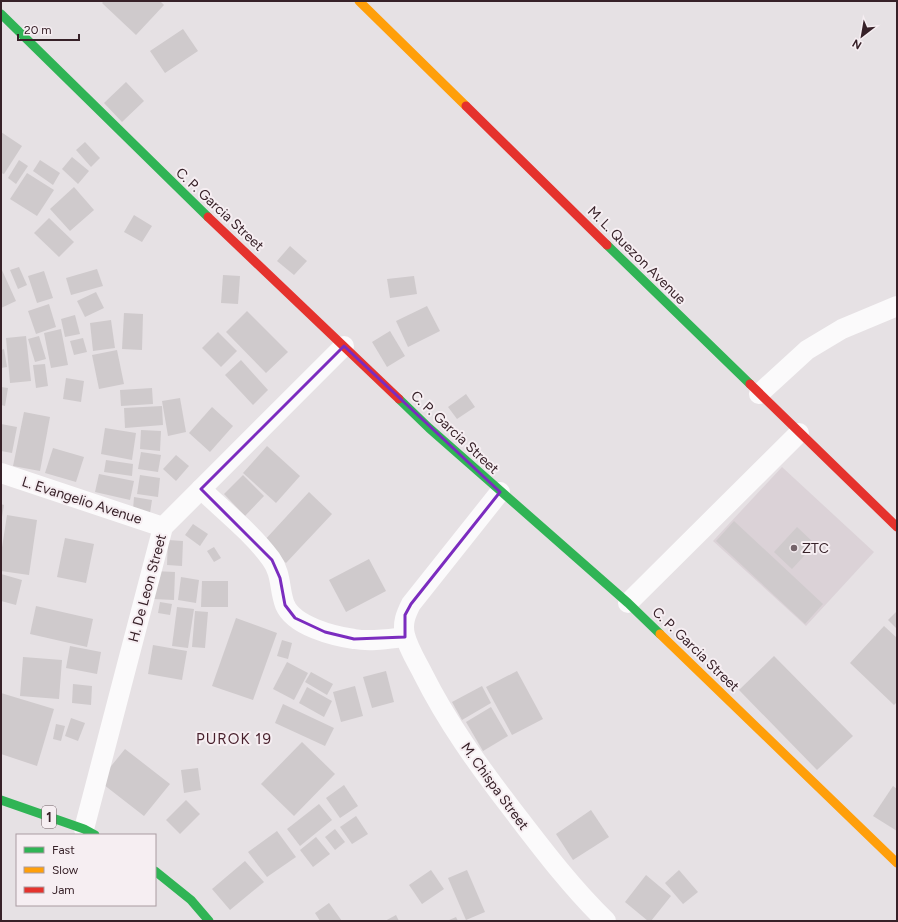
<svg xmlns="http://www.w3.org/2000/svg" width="898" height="922" font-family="Figtree,sans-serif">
  <rect width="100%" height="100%" fill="#e6e1e4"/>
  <polygon fill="#dbd2d7" points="782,467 874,552 806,626 713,541"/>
  <g fill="#cfcacc">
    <polygon points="104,1 160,1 164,5 136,35 102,3"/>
    <polygon points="183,29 198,51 165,73 150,51"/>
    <polygon points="126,82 144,101 122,122 104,103"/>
    <polygon points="1,132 22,146 4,174 1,173"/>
    <polygon points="85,142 100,158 91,167 76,150"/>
    <polygon points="72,157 89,171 78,184 62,169"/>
    <polygon points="19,160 28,166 16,184 8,178"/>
    <polygon points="40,160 60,173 53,185 33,171"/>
    <polygon points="27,173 54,190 37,216 10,199"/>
    <polygon points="74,187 94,210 70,231 50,209"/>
    <polygon points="134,215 152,226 142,242 124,232"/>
    <polygon points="49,218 74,242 59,257 34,233"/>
    <polygon points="290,246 307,261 294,275 277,261"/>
    <polygon points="19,267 27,285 18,289 10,270"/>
    <polygon points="1,268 16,301 1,308"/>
    <polygon points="97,269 103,286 71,295 66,278"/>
    <polygon points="44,271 53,298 37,303 28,276"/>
    <polygon points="223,275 240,276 238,304 221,303"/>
    <polygon points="414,276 417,294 390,298 387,279"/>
    <polygon points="96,292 104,308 85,317 77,301"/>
    <polygon points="49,304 56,327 36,334 28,311"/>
    <polygon points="427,306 440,331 408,347 396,321"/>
    <polygon points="247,311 288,352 266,373 226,332"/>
    <polygon points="124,313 143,314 142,350 122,349"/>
    <polygon points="75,315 80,334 65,337 61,319"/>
    <polygon points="111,320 115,348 93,351 90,323"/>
    <polygon points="61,329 68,365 51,368 44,333"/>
    <polygon points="390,331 405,356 387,367 372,342"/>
    <polygon points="218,332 237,351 221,367 202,348"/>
    <polygon points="26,336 31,381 10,383 6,338"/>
    <polygon points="39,336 46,359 35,362 28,339"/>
    <polygon points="83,338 87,352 74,355 70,341"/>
    <polygon points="4,349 7,367 1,368 1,350"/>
    <polygon points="117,350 124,384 99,389 92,355"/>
    <polygon points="241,360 268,390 253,405 225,375"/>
    <polygon points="45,364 48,386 36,388 33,365"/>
    <polygon points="66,378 84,381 81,402 63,399"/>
    <polygon points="1,387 8,388 5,406 1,405"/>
    <polygon points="152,388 153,404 121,406 120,390"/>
    <polygon points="466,394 475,407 457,419 448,407"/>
    <polygon points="180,398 186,432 168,436 162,401"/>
    <polygon points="162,406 163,425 125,428 124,408"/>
    <polygon points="212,407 233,426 210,452 189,433"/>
    <polygon points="24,412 50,417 40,471 13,466"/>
    <polygon points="1,424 17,427 12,453 1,451"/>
    <polygon points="105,428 136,433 132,460 101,454"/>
    <polygon points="141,430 161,431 160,451 140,449"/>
    <polygon points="267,446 300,476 276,503 243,473"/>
    <polygon points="53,448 84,457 76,482 45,473"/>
    <polygon points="141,452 161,455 158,472 138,469"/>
    <polygon points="176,455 189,466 176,481 163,469"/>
    <polygon points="106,460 133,464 132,476 104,472"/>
    <polygon points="99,474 134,481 130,500 95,492"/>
    <polygon points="140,475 160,478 158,497 137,494"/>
    <polygon points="243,475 264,496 245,516 224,494"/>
    <polygon points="309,492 332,514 286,563 263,542"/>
    <polygon points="134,497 152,500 150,513 133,510"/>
    <polygon points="1,504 4,505 2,517 1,517"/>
    <polygon points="7,515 37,520 29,575 1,571 1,554"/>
    <polygon points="734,521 823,604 805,624 716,541"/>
    <polygon points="193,524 208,534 200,546 185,535"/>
    <polygon points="797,527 815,544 792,569 774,552"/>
    <polygon points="65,538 94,544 86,583 57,577"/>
    <polygon points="168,540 183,541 182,566 167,565"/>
    <polygon points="214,547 221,558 214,562 207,551"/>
    <polygon points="369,559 386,591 346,612 329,580"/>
    <polygon points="154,571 175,572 174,600 153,599"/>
    <polygon points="1,574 22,580 16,605 1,601"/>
    <polygon points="181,577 199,580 196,603 178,600"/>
    <polygon points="202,581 228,581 228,607 201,607"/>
    <polygon points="160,602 172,604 170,615 158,613"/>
    <polygon points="36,606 93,619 87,647 30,634"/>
    <polygon points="177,607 194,609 188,648 172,646"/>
    <polygon points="195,611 208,612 205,648 192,647"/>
    <polygon points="897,611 897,629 888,620"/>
    <polygon points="236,618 277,633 253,700 212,686"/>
    <polygon points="884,626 897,638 897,702 894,705 850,663"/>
    <polygon points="282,640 292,643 288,659 277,656"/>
    <polygon points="153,645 187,651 182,680 148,674"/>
    <polygon points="70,646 101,652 97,674 66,668"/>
    <polygon points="774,656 853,736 817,770 739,690"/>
    <polygon points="23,657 62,660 59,699 20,696"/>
    <polygon points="287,662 308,673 294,700 273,689"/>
    <polygon points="386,671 394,702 372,708 363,677"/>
    <polygon points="517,671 543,719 512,735 486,687"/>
    <polygon points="311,672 333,684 327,695 305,682"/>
    <polygon points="73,684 92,686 91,705 72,703"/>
    <polygon points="355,686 363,716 341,722 333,692"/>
    <polygon points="482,686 491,703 462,720 452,702"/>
    <polygon points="307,687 332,701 324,717 299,703"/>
    <polygon points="1,693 54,709 37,766 1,754"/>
    <polygon points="283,704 334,728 325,746 275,723"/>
    <polygon points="491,707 508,736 483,751 466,722"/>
    <polygon points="71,718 85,723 78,741 65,736"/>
    <polygon points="56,724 65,726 61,741 53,739"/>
    <polygon points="302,742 335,774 294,816 261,784"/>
    <polygon points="125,749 170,784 144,816 99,781"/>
    <polygon points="198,768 201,790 184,793 181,770"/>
    <polygon points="344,785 358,806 340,818 326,798"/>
    <polygon points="893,786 897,789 897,831 873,816"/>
    <polygon points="186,800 200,814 180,834 166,820"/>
    <polygon points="319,804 332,820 300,846 287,829"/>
    <polygon points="591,810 609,837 573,860 556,834"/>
    <polygon points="356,816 368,834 352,844 340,827"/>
    <polygon points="335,829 345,842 335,850 325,837"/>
    <polygon points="277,831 296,857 267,877 248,852"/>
    <polygon points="316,837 330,854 313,867 300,850"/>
    <polygon points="245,861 264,882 230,910 212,889"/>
    <polygon points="431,870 444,889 422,904 409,885"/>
    <polygon points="467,870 485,912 466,920 448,878"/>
    <polygon points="679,870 698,892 683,904 665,883"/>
    <polygon points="646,875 671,896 651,921 648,921 625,902"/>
    <polygon points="329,903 342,921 320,921 315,913"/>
    <polygon points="396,915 399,921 385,921"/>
    <polygon points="456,917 458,921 447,921"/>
  </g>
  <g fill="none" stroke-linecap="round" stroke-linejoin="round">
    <g stroke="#fbfafb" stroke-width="20">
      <polyline points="759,394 807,350 842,329 897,306"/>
      <polyline points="1,473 163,527"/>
      <path d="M201 489C224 511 252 533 271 559 282 574 279 590 285 605 294 626 333 636 354 639 371 642 388 639 405 637"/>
      <path d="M500 492 411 604C406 614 402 623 405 635 408 648 417 662 423 674 447 722 478 765 511 808 541 847 570 886 606 921"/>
      <polyline points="628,603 799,433"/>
      <polyline points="84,829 163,527 344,346"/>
    </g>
    <g stroke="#30b455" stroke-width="9">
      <polyline points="1,14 208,217"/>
      <polyline points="607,245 750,384"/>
      <polyline points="399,399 429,428 628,603 660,634"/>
      <polyline points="1,800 84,829 95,835"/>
      <polyline points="155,871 191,900 209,921"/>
    </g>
    <g stroke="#ff9f0a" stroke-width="9">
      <polyline points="359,1 466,106"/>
      <polyline points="660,634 897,863"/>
    </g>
    <g stroke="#e5322d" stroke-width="9">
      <polyline points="466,106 607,245"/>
      <polyline points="208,217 399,399"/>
      <polyline points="750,384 897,527"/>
    </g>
  </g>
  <path fill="none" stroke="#7b2cbf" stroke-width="3" stroke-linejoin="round" d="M344 346 500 492 411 604 405 615V637L354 639 325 632 295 618 285 605 280 578 272 560 201 489Z"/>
  <circle fill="#74646a" stroke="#f6eef2" stroke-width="1.5" cx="794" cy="548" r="4"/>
  <g text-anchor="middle" stroke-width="4" stroke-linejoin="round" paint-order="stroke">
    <rect fill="#f6eef2" stroke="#705e65" stroke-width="1" x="42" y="806" width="14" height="22" rx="3"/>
    <g font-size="13" font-weight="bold" fill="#372128">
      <text x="49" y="822">1</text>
    </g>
    <g font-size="14" fill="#372128" stroke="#f6eef2">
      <text transform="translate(220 209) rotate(43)" y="5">C. P. Garcia Street</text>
      <text transform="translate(637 255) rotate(45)" y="5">M. L. Quezon Avenue</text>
      <text transform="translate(455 432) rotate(43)" y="5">C. P. Garcia Street</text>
      <text transform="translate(82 500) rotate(18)" y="5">L. Evangelio Avenue</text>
      <text transform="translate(147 588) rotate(-75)" y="5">H. De Leon Street</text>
      <text transform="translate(696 649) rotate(44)" y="5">C. P. Garcia Street</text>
      <text transform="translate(495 786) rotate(54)" y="5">M. Chispa Street</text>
    </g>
    <g font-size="14" fill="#372128" stroke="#f6eef2" text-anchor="start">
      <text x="802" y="553">ZTC</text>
    </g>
    <g font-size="15" letter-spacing="1" fill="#471f2b" stroke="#f6eef2">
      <text x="234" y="744">PUROK 19</text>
    </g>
  </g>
  <rect width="898" height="922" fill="none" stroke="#372128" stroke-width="4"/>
  <rect x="16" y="834" width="140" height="72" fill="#f6eef2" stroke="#aa9ca1"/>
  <rect x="24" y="847" width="20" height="6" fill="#30b455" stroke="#aa9ca1"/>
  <text x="52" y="854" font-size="12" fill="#372128">Fast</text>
  <rect x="24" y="867" width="20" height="6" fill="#ff9f0a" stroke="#aa9ca1"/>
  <text x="52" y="874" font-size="12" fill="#372128">Slow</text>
  <rect x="24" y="887" width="20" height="6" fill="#e5322d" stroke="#aa9ca1"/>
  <text x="52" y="894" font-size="12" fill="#372128">Jam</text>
  <g transform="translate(862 36) rotate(211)" stroke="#f6eef2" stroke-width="3" paint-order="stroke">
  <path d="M0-3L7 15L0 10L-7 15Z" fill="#372128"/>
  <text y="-6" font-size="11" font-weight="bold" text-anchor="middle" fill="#372128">N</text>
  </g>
  <path d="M18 34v6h61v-6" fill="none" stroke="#372128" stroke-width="2"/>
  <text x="24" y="34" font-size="12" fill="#372128" stroke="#f6eef2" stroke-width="3" paint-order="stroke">20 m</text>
</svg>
